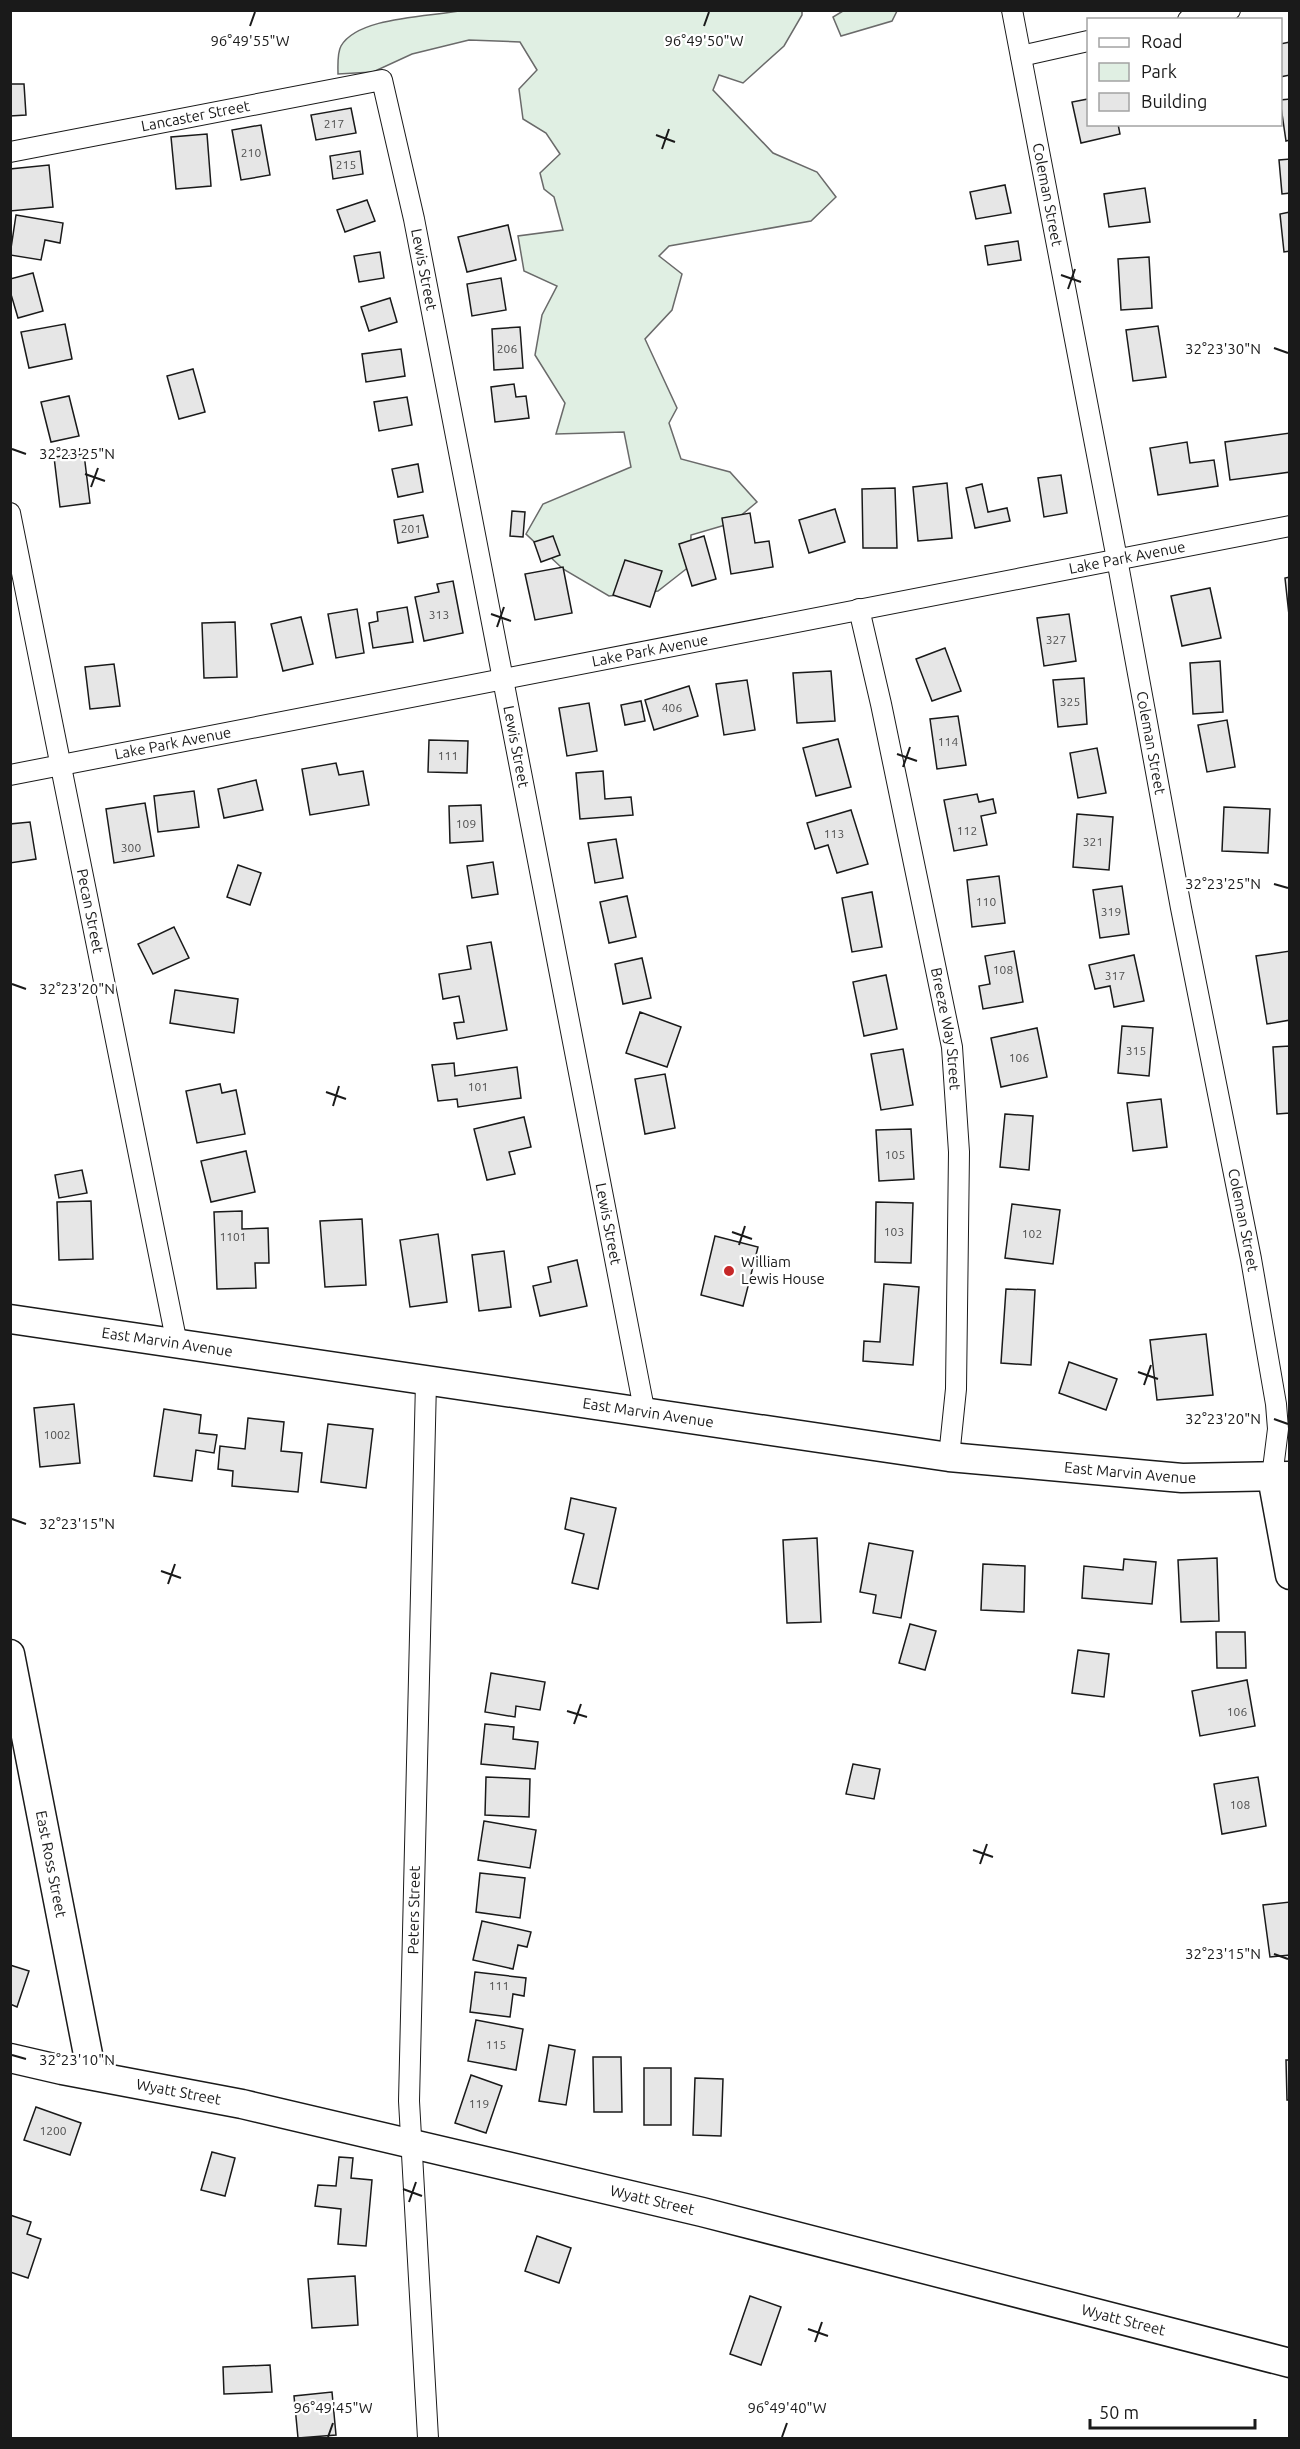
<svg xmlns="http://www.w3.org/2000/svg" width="1300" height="2449" font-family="Ubuntu,sans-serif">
  <rect width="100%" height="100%" fill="#fff"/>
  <g fill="#e0efe3" stroke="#6a6a6a" stroke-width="1.5">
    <path d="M464 10 802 11V15L784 46 743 83 719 75 713 90 773 153 817 172 836 197 811 221 669 246 659 256 682 274 672 310 645 339 677 408 669 423 681 459 730 472 757 502 732 523 691 535 690 566 658 591 609 596 563 569 526 534 543 504 631 467 624 432 556 434 565 403 535 355 542 315 557 286 524 271 518 236 563 230 554 197 544 189 540 173 560 154 546 133 523 119 519 89 537 70 520 42 469 40 412 54 373 72 338 74C338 66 337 53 341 46 358 16 432 17 464 10Z"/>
    <polygon points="843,11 843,10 897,11 892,21 841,36 833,17"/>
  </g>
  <g fill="#e6e6e6" stroke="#1a1a1a" stroke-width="1.5">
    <polygon points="1290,42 1290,75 1280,77 1280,44"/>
    <polygon points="10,84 24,84 26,115 10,116"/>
    <polygon points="1088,99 1088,124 1118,124 1120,134 1081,143 1072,102"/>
    <polygon points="1290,99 1290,140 1286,141 1280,100"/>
    <polygon points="351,108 356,133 316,140 311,115"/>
    <polygon points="261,125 270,175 241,180 232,130"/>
    <polygon points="207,134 211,186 176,189 171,137"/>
    <polygon points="360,151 363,174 333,179 330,156"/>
    <polygon points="1290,159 1290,193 1282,194 1279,160"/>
    <polygon points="49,165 53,207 10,211 10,169"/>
    <polygon points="1005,185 1011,213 976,219 970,192"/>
    <polygon points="1145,188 1150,222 1109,227 1104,194"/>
    <polygon points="367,200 375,221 345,232 337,210"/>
    <polygon points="1290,212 1290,251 1284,252 1280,214"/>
    <polygon points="16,215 63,223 60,243 45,240 41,260 10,255"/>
    <polygon points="508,225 516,260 467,272 458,237"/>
    <polygon points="1018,241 1021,260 988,265 985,246"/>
    <polygon points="380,252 384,278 359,282 354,256"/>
    <polygon points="1149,257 1152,308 1121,310 1118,259"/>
    <polygon points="33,273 43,311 18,318 10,291 10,279"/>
    <polygon points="501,278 506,310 472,316 467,284"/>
    <polygon points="390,298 397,322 369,331 361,307"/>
    <polygon points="65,324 72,359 29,368 21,332"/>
    <polygon points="1158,326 1166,377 1133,381 1126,330"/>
    <polygon points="520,327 523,368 494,370 492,329"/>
    <polygon points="401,349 405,376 366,382 362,354"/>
    <polygon points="193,369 205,412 179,419 167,376"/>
    <polygon points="514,384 516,397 526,396 529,418 495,422 491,387"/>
    <polygon points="69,396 79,436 51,442 41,402"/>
    <polygon points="407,397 412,425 379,431 374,402"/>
    <polygon points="1290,433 1290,472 1230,480 1225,442"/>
    <polygon points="1187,442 1190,463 1214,460 1218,486 1158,495 1150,448"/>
    <polygon points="84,454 90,503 60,507 54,457"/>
    <polygon points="418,464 423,492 398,497 392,469"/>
    <polygon points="1061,475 1067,513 1044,517 1038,478"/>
    <polygon points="947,483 952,538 918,541 913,487"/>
    <polygon points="982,484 988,512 1007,508 1010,521 975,528 966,488"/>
    <polygon points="895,488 897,548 863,548 862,489"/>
    <polygon points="835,509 845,542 809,553 799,520"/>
    <polygon points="512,511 525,512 523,537 510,536"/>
    <polygon points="750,513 755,543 769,541 773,567 731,574 722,518"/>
    <polygon points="423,515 428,537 398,543 394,520"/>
    <polygon points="553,536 560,555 541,562 534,542"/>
    <polygon points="704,536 716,579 692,586 679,544"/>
    <polygon points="625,560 662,571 650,607 613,595"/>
    <polygon points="563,567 572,613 535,620 525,574"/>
    <polygon points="1290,577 1290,615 1289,615 1285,578"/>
    <polygon points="453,581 463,633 424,641 415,597 439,592 437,584"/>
    <polygon points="1210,588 1221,638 1182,646 1171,596"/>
    <polygon points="407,607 413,642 373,648 369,623 378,621 377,612"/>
    <polygon points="357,609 364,653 336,658 328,614"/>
    <polygon points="1069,614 1076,661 1044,666 1037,618"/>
    <polygon points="301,617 313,664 283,671 271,624"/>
    <polygon points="235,622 237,677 204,678 202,623"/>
    <polygon points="945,648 961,691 932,701 916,659"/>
    <polygon points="1220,661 1223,712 1193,714 1190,663"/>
    <polygon points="114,664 120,706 90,709 85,667"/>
    <polygon points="831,671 835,721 797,723 793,673"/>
    <polygon points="1084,678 1087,724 1058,727 1053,680"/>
    <polygon points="747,680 755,730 724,735 716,684"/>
    <polygon points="689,686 698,716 654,730 645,700"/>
    <polygon points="641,701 645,721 625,725 621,705"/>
    <polygon points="589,703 597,751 567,756 559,708"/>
    <polygon points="958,716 966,765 937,769 930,719"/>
    <polygon points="1227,720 1235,767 1207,772 1198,725"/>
    <polygon points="838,739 851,787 816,796 803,748"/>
    <polygon points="429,740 468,741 467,773 428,772"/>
    <polygon points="1097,748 1106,793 1078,798 1070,753"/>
    <polygon points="336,763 339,775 363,771 369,805 310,815 302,769"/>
    <polygon points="603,771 605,799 631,797 633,815 580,819 576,773"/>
    <polygon points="256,780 263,810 224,818 218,789"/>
    <polygon points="194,791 199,827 158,832 154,796"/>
    <polygon points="977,794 979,802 993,799 996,813 981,816 987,845 954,851 944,800"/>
    <polygon points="145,803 154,856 114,863 106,809"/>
    <polygon points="481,805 483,841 450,843 449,806"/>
    <polygon points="1224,807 1270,809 1268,853 1222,851"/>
    <polygon points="851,810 868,864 837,873 828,845 815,849 807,823"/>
    <polygon points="1077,814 1113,817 1109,870 1073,867"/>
    <polygon points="30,822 36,859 10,863 10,824"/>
    <polygon points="616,839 623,878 595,883 588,843"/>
    <polygon points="493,862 498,894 472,898 467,866"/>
    <polygon points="238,865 261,873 250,905 227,897"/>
    <polygon points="999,876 1005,923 972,927 967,880"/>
    <polygon points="1122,886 1129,934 1100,938 1093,890"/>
    <polygon points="872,892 882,947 852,952 842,898"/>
    <polygon points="627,896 636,937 609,943 600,902"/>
    <polygon points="174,927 189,958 153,974 138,944"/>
    <polygon points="491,942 507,1030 457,1039 454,1023 464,1022 459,996 443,999 439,974 471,969 467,946"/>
    <polygon points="1014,951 1023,1002 983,1009 979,986 990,984 985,956"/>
    <polygon points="1290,951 1290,1020 1267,1024 1256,956"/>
    <polygon points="1134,955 1144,1001 1114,1007 1110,986 1095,989 1089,965"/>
    <polygon points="642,958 651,998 623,1004 615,964"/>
    <polygon points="886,975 897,1029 864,1036 853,982"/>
    <polygon points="175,990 238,999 234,1033 170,1023"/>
    <polygon points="640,1012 681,1027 667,1067 626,1053"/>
    <polygon points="1122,1026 1153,1028 1149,1076 1118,1073"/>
    <polygon points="1037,1028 1047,1077 1001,1087 991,1038"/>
    <polygon points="1290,1046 1290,1113 1277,1114 1273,1047"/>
    <polygon points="903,1049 913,1105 881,1110 871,1054"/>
    <polygon points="454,1063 455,1076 517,1067 521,1098 458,1107 457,1099 438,1101 432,1065"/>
    <polygon points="665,1074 675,1128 645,1134 635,1079"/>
    <polygon points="220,1084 222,1093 236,1090 245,1134 197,1143 186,1091"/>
    <polygon points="1161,1099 1167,1147 1133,1151 1127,1103"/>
    <polygon points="1005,1114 1033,1116 1029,1170 1000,1167"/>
    <polygon points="524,1117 531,1147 509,1152 515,1174 487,1180 474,1129"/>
    <polygon points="911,1129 914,1179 879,1181 876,1130"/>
    <polygon points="246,1151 255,1192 211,1202 201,1161"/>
    <polygon points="82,1170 87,1193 59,1198 55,1175"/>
    <polygon points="91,1201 93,1259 59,1260 57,1202"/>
    <polygon points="876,1202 913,1203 911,1263 875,1262"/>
    <polygon points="1012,1204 1060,1210 1053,1264 1005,1258"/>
    <polygon points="242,1211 242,1229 268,1228 269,1263 255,1263 256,1288 217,1289 214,1212"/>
    <polygon points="362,1219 366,1285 325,1287 320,1221"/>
    <polygon points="438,1234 447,1302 410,1307 400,1240"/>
    <polygon points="715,1236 758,1247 743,1306 701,1295"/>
    <polygon points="504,1251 511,1307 479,1311 472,1255"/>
    <polygon points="577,1260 587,1306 540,1316 533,1286 551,1282 548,1267"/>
    <polygon points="884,1284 919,1287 913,1365 863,1361 864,1341 880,1342"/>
    <polygon points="1006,1289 1035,1290 1031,1365 1001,1363"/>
    <polygon points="1206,1334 1213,1395 1157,1400 1150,1340"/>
    <polygon points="1069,1362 1117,1379 1106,1410 1059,1393"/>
    <polygon points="74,1404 80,1463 40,1467 34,1408"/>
    <polygon points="164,1409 201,1415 199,1433 217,1435 214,1453 196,1450 192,1481 154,1476"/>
    <polygon points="248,1418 284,1422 281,1451 302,1453 298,1492 232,1486 233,1471 218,1469 220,1446 245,1449"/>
    <polygon points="328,1424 373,1429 366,1488 321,1482"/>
    <polygon points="571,1498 616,1508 598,1589 572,1583 584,1534 565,1529"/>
    <polygon points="817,1538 821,1622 787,1623 783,1540"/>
    <polygon points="869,1543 913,1551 901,1618 873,1613 876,1595 860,1592"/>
    <polygon points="1217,1558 1219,1621 1181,1622 1178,1560"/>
    <polygon points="1124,1559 1156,1562 1152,1604 1082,1598 1084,1566 1123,1570"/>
    <polygon points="983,1564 1025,1566 1024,1612 981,1610"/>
    <polygon points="910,1624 936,1631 925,1670 899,1663"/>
    <polygon points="1216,1632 1245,1632 1246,1668 1217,1668"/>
    <polygon points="1078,1650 1109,1654 1104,1697 1072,1693"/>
    <polygon points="491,1673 545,1682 540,1710 516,1706 515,1717 485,1712"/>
    <polygon points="1247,1680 1255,1726 1200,1736 1192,1691"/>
    <polygon points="485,1724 514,1727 513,1739 538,1742 535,1769 481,1764"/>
    <polygon points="853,1764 880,1769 874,1799 846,1794"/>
    <polygon points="486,1777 530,1779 529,1817 485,1815"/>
    <polygon points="1258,1777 1266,1826 1222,1834 1214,1784"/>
    <polygon points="484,1821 536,1830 530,1868 478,1860"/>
    <polygon points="480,1873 525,1878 520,1918 476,1912"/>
    <polygon points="1290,1902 1290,1955 1270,1957 1263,1905"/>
    <polygon points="482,1921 531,1932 527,1947 518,1945 513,1969 473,1960"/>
    <polygon points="10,1965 29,1971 17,2007 10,2004"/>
    <polygon points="475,1972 526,1978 524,1996 513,1994 510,2017 470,2012"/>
    <polygon points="476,2020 523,2029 516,2070 468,2061"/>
    <polygon points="549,2045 575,2050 566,2105 539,2101"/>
    <polygon points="593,2057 621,2057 622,2112 594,2112"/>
    <polygon points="1286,2060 1290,2060 1290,2100 1287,2100"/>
    <rect x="644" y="2068" width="27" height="57"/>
    <polygon points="471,2075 502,2086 486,2133 455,2123"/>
    <polygon points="695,2078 723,2079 721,2136 693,2135"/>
    <polygon points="36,2107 81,2123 70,2155 24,2140"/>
    <polygon points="212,2152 235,2158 225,2196 201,2190"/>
    <polygon points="339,2157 353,2158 351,2178 372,2180 366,2246 338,2244 341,2209 315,2206 318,2185 336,2186"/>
    <polygon points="10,2215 31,2222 27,2234 41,2239 28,2278 10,2272"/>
    <polygon points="537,2236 571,2248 559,2283 525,2271"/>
    <polygon points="355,2276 358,2325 312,2328 308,2279"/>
    <polygon points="750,2296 781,2307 761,2365 730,2354"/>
    <polygon points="270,2365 272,2392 224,2394 223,2367"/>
    <polygon points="332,2392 336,2435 298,2438 294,2396"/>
  </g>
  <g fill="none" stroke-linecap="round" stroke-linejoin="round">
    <defs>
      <g id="street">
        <path id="s1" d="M1012 10 1117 559 1181 908 1251 1259 1276 1404 1278 1429 1272 1477"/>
        <polyline points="1188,20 1230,10"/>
        <polyline points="1021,56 1088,41"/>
        <path id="s2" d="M10 152 382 80 414 219 645 1414"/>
        <path id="s3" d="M10 513 177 1344"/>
        <path id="s4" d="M859 609 881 704 952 1047 959 1152 956 1389 949 1457"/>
        <path id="s5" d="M10 775 1290 526"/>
        <polyline points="426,1382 409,2101 428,2438"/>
      </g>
      <g id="secondary">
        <path id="s6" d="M10 1319 949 1457 1182 1478 1290 1476"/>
        <polyline points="1272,1477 1290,1575"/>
        <path id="s7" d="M10 1654 92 2075"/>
        <path id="s8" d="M10 2058 62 2070 242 2104 702 2212 1290 2363"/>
      </g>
    </defs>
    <use href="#street" stroke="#1a1a1a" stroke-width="22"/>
    <use href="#secondary" stroke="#1a1a1a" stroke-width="31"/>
    <use href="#street" stroke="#fff" stroke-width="20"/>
    <use href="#secondary" stroke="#fff" stroke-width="28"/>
  </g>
  <path fill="none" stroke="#1a1a1a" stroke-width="2" d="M250 26 255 12M704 26 709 12M656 135 675 142M662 149 669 129M1061 275 1081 282M1068 289 1075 269M1274 348 1288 353M12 449 26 454M85 474 105 481M91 487 98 468M491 614 511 621M497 627 504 607M897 754 917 761M903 767 910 747M1274 884 1288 888M12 984 26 989M326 1092 346 1099M333 1106 339 1086M732 1232 752 1239M739 1245 745 1226M1138 1372 1158 1379M1144 1385 1151 1365M1274 1419 1288 1424M12 1519 26 1524M161 1571 181 1578M168 1584 175 1564M567 1711 587 1717M574 1724 581 1704M973 1850 993 1857M980 1864 987 1844M1274 1954 1288 1959M12 2055 26 2059M403 2189 422 2196M409 2202 416 2182M808 2329 828 2336M815 2342 822 2322M328 2437 333 2423M782 2437 787 2423"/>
  <circle fill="#c62828" stroke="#fff" stroke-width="2" cx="729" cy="1271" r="6"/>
  <g text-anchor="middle" stroke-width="4.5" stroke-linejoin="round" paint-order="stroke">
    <g font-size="12" fill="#4d4d4d">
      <text x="334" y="128">217</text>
      <text x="251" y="157">210</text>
      <text x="346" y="169">215</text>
      <text x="507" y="353">206</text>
      <text x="411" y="533">201</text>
      <text x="439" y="619">313</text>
      <text x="1056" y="644">327</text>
      <text x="1070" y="706">325</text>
      <text x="672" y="712">406</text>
      <text x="948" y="746">114</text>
      <text x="448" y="760">111</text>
      <text x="466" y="828">109</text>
      <text x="967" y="835">112</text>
      <text x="834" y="838">113</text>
      <text x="1093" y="846">321</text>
      <text x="131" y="852">300</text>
      <text x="986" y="906">110</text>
      <text x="1111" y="916">319</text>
      <text x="1003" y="974">108</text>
      <text x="1115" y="980">317</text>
      <text x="1136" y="1055">315</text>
      <text x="1019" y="1062">106</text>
      <text x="478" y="1091">101</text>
      <text x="895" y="1159">105</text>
      <text x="894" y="1236">103</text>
      <text x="1032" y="1238">102</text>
      <text x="233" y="1241">1101</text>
      <text x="57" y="1439">1002</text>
      <text x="1237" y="1716">106</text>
      <text x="1240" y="1809">108</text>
      <text x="499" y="1990">111</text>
      <text x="496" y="2049">115</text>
      <text x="479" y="2108">119</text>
      <text x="53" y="2135">1200</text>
    </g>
    <g font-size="15" fill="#1a1a1a" stroke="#fff">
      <text dy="5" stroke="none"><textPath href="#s2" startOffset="189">Lancaster Street</textPath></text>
      <text dy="5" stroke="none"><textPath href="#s1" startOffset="188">Coleman Street</textPath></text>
      <text dy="5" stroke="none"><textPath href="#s2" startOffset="573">Lewis Street</textPath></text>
      <text dy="5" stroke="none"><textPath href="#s5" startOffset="1138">Lake Park Avenue</textPath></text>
      <text dy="5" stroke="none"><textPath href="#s5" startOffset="652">Lake Park Avenue</textPath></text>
      <text dy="5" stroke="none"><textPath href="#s5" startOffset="166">Lake Park Avenue</textPath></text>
      <text dy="5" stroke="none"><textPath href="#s1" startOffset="746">Coleman Street</textPath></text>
      <text dy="5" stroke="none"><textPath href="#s2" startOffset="1059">Lewis Street</textPath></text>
      <text dy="5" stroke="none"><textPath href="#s3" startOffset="406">Pecan Street</textPath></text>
      <text dy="5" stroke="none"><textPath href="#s4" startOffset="429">Breeze Way Street</textPath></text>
      <text dy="5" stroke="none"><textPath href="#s1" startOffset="1232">Coleman Street</textPath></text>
      <text dy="5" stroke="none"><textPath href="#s2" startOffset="1545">Lewis Street</textPath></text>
      <text dy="5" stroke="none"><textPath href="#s6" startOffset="159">East Marvin Avenue</textPath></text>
      <text dy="5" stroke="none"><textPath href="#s6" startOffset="645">East Marvin Avenue</textPath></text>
      <text dy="5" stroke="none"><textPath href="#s6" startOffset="1131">East Marvin Avenue</textPath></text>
      <text dy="5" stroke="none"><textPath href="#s7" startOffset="214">East Ross Street</textPath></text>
      <text transform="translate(414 1910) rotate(-89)" y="5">Peters Street</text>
      <text dy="5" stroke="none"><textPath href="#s8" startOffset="172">Wyatt Street</textPath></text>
      <text dy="5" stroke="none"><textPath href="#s8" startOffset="658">Wyatt Street</textPath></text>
      <text dy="5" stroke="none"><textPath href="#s8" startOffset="1144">Wyatt Street</textPath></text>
    </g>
    <g font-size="15" fill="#1a1a1a" stroke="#fff" text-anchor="start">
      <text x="741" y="1267">William<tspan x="741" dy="17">Lewis House</tspan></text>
    </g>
  </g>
  <g font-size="15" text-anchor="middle" fill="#1a1a1a" stroke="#fff" stroke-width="4.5" stroke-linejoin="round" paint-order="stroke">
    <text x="250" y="46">96°49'55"W</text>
    <text x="704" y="46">96°49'50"W</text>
    <text x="1223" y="354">32°23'30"N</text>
    <text x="77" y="459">32°23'25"N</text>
    <text x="1223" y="889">32°23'25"N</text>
    <text x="77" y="994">32°23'20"N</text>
    <text x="1223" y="1424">32°23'20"N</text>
    <text x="77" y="1529">32°23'15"N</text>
    <text x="1223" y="1959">32°23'15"N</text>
    <text x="77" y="2065">32°23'10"N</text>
    <text x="333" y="2413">96°49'45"W</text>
    <text x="787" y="2413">96°49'40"W</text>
  </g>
  <rect width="1300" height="2449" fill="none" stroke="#1a1a1a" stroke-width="24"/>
  <rect x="1087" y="18" width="195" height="108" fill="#ffffff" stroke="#a3a3a3" stroke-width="1.5"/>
  <rect x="1099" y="38" width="30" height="9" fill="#ffffff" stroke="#a3a3a3" stroke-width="1.5"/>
  <text x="1141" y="48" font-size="18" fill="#1a1a1a">Road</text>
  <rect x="1099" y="63" width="30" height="18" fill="#e0efe3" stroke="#a3a3a3" stroke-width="1.5"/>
  <text x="1141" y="78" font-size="18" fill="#1a1a1a">Park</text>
  <rect x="1099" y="93" width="30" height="18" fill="#e6e6e6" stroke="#a3a3a3" stroke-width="1.5"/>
  <text x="1141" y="108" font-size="18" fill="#1a1a1a">Building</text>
  <path d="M1090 2419v9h165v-9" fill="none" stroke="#1a1a1a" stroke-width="3"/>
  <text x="1099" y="2419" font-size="18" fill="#1a1a1a" stroke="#ffffff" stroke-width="4.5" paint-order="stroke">50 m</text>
</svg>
